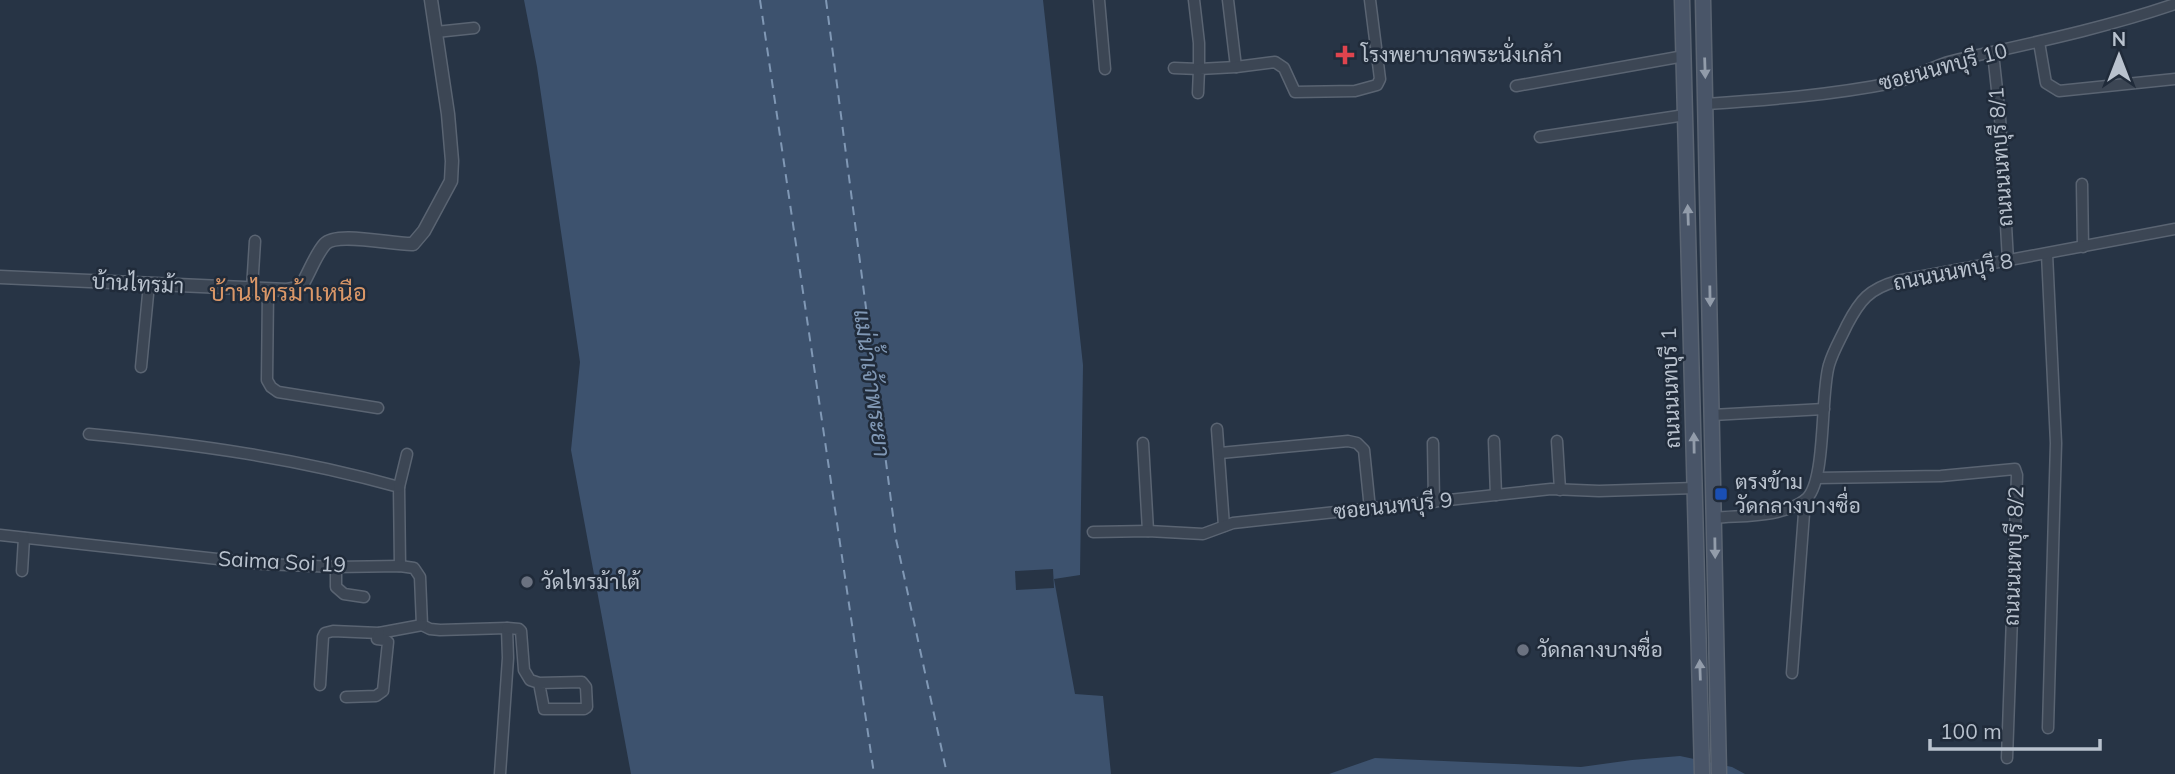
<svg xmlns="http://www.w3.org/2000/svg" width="2175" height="774" font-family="Mulish,Sarabun,sans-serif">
  <rect width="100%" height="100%" fill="#273445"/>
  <g fill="#3d526e">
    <polygon points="524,0 1043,0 1083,365 1080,575 1054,579 1075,694 1103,696 1111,774 631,774 571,450 580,362 537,67"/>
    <polygon points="1680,756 1732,767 1745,774 1329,774 1375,758 1581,767 1632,760"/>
  </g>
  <polygon fill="#273445" points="1053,569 1054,588 1016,590 1015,571"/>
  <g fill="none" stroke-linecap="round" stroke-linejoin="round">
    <g stroke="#8098b5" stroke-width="2" stroke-dasharray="9 7" stroke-linecap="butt">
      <polyline points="760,0 874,774"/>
      <polyline points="826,0 896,539 947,774"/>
    </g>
    <defs>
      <g id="minor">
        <polyline points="1099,0 1105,69"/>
        <polyline points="1228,0 1236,67"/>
        <polyline points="436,32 474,28"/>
        <polyline points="2039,42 2046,83 2059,91 2175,79"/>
        <polyline points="1993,53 2000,117 2008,261"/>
        <polyline points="1174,68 1199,69 1199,43 1194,0"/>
        <polyline points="1516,86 1684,56"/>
        <polyline points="1198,93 1199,69 1236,67 1275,62 1284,68 1295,92 1355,91 1377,85 1380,79 1370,0"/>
        <path d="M1706 104C1768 100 1831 95 1892 83 1914 79 1931 66 1952 61 2027 44 2102 29 2175 4"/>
        <polyline points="1540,137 1685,115"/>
        <polyline points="2082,184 2083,247"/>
        <polyline points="2047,254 2056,443 2048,728"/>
        <polyline points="252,289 255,241"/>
        <polyline points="268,290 267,380 271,387 278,392 378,408"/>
        <polyline points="141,367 149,284"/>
        <polyline points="1712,415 1824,409"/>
        <polyline points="1217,429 1224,526"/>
        <path d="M89 434C195 444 296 458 399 487L400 566"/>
        <polyline points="1494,441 1496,495"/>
        <polyline points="1557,441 1560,490"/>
        <polyline points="1143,443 1148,531"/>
        <polyline points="1433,443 1434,502"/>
        <polyline points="1220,453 1348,441 1357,443 1364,450 1370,509"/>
        <polyline points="1817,478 1941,476 2015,469 2017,475 2007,758"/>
        <polyline points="399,487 407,454"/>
        <path d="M1714 518C1744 515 1780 518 1805 500"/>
        <polyline points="1093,532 1148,531 1203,534 1233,523 1551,489 1599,491 1695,488"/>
        <polyline points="0,535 263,564 336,567 400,566 414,568 420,577 422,625 430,629 440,630 507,628 508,658 500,774"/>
        <polyline points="336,567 336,587 344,594 364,597"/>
        <polyline points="22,571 24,538"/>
        <polyline points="507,628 519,629 521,631 524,670 530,680 539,683 582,682 586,687 587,707 584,709 544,709 539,683"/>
        <path d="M1792 673 1805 500C1827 484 1820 394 1829 365 1833 351 1841 338 1847 325 1860 300 1869 289 1897 281L2175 229"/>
        <polyline points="320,685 323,637 325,633 333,631 379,633 422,625"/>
        <polyline points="346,697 376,696 383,691 388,642 385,640 377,639 379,633"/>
      </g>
      <path id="tertiary" d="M0 277 287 290 298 288 303 283C310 271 316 254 325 244 337 231 394 245 413 244L424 231 451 181 452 161 448 114 431 0"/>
      <g id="secondary">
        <polyline points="1682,0 1702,774"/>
        <polyline points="1703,0 1719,774"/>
      </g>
    </defs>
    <use href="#minor" stroke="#5a6472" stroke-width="13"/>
    <use href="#tertiary" stroke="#5a6472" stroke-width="15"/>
    <use href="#secondary" stroke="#5a6472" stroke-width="17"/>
    <use href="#minor" stroke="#3c4654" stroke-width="10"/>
    <use href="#tertiary" stroke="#3c4654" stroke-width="12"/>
    <use href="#secondary" stroke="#495568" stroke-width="14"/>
  </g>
  <defs><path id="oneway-solid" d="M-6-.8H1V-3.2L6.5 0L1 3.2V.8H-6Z" transform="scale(1.75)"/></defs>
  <g fill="#929caa">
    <use href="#oneway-solid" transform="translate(1705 68) rotate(88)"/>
    <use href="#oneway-solid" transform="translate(1688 215) rotate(-92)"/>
    <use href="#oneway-solid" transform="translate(1710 296) rotate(89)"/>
    <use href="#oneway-solid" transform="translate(1694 443) rotate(-91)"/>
    <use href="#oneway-solid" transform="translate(1715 548) rotate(89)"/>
    <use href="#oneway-solid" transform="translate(1700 670) rotate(-92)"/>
  </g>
  <path fill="#e0444e" stroke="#202b3a" stroke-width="2.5" d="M1341.5 44.5h7v7h7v7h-7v7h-7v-7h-7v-7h7z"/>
  <rect fill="#1a4fb4" stroke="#202b3a" stroke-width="2.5" x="1714" y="487" width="14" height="14" rx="3.5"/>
  <g fill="#6b7280" stroke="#202b3a" stroke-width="2.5">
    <circle cx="527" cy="582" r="7"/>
    <circle cx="1523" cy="650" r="7"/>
  </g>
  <g text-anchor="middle" stroke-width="5" stroke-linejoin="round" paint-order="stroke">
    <g font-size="21" fill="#b9c2ce" stroke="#202b3a" text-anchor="start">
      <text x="1361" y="62">โรงพยาบาลพระนั่งเกล้า</text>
      <text x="1735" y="489">ตรงข้าม<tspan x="1735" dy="24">วัดกลางบางซื่อ</tspan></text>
      <text x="541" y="589">วัดไทรม้าใต้</text>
      <text x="1537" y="657">วัดกลางบางซื่อ</text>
    </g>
    <g font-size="21" fill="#b9c2ce" stroke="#202b3a">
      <text transform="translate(1943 67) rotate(-15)" y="7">ซอยนนทบุรี 10</text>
      <text transform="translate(2001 157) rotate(-94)" y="7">ถนนนนทบุรี 8/1</text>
      <text transform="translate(1953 272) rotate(-11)" y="7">ถนนนนทบุรี 8</text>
      <text transform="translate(138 284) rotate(3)" y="7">บ้านไทรม้า</text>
      <text transform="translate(1671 388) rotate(-92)" y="7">ถนนนนทบุรี 1</text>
      <text transform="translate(1393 506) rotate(-6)" y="7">ซอยนนทบุรี 9</text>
      <text transform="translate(2014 556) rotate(-88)" y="7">ถนนนนทบุรี 8/2</text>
      <text transform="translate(282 562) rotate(3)" y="7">Saima Soi 19</text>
    </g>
    <g font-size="23" font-style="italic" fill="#8098b5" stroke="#202b3a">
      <text transform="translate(872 383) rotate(82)" y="8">แม่น้ำเจ้าพระยา</text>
    </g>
    <g font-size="24" fill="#da9768" stroke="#202b3a">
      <text x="288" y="301">บ้านไทรม้าเหนือ</text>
    </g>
  </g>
  <g transform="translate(2119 56)" stroke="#202b3a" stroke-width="5" paint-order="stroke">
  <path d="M0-5L12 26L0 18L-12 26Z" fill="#b9c2ce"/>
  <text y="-10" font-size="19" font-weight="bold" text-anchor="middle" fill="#b9c2ce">N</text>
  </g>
  <path d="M1930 739v10h170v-10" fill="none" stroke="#b9c2ce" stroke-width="3.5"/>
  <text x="1940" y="739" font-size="21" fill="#b9c2ce" stroke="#202b3a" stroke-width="5" paint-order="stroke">100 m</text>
</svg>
